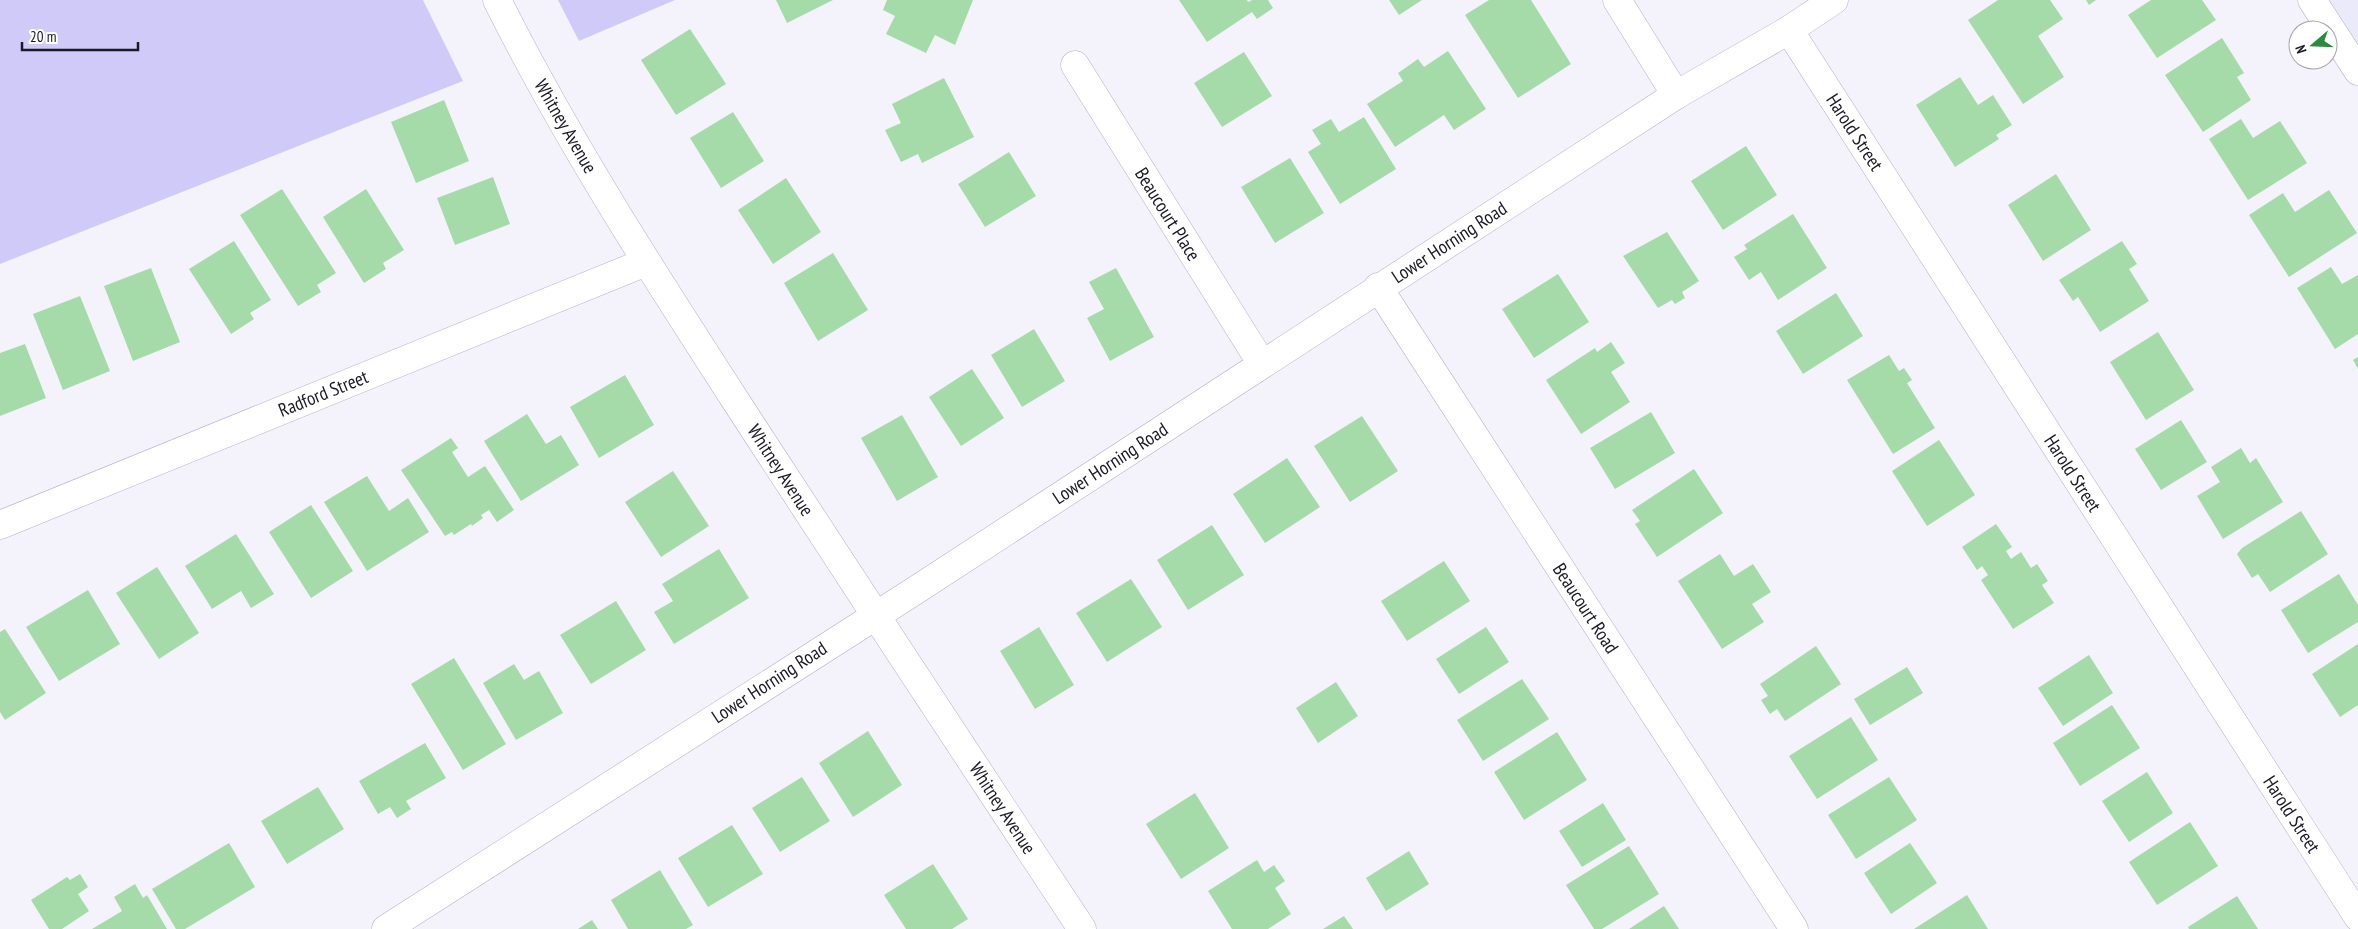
<svg xmlns="http://www.w3.org/2000/svg" width="2358" height="929" font-family="'PT Sans Narrow',sans-serif">
  <rect width="100%" height="100%" fill="#f4f3fb"/>
  <polygon fill="#ebeafb" points="2317,0 2358,0 2358,64"/>
  <g fill="#cfcaf7">
    <polygon points="0,0 423,0 463,81 0,264"/>
    <polygon points="558,0 675,0 579,41"/>
  </g>
  <g fill="#a5dba9">
    <polygon points="776,0 833,0 787,23"/>
    <polygon points="887,0 973,0 955,45 935,35 926,53 886,34 895,16 883,10"/>
    <polygon points="1179,0 1247,0 1248,2 1252,0 1268,0 1273,8 1257,19 1252,12 1207,42"/>
    <polygon points="1389,0 1422,0 1399,15"/>
    <polygon points="1489,0 1531,0 1571,64 1518,98 1465,15"/>
    <polygon points="1998,0 2050,0 2063,19 2038,36 2064,77 2023,104 1968,20"/>
    <polygon points="2086,0 2096,0 2089,5"/>
    <polygon points="2151,0 2202,0 2216,20 2157,58 2128,15"/>
    <polygon points="690,29 726,84 676,115 641,60"/>
    <polygon points="2222,38 2244,73 2237,77 2251,100 2203,132 2165,75"/>
    <polygon points="1448,51 1486,109 1454,130 1444,115 1395,147 1367,104 1403,81 1398,73 1418,59 1424,67"/>
    <polygon points="1244,52 1272,96 1222,127 1194,83"/>
    <polygon points="1960,77 1978,105 1993,95 2012,125 1996,135 1999,139 1955,167 1916,105"/>
    <polygon points="944,78 974,137 922,163 918,154 901,162 885,130 901,123 892,104"/>
    <polygon points="444,100 469,161 416,183 391,122"/>
    <polygon points="733,112 764,161 721,188 690,138"/>
    <polygon points="1364,117 1396,169 1340,204 1308,152 1321,144 1312,130 1331,119 1339,132"/>
    <polygon points="2241,119 2253,138 2280,121 2307,163 2248,200 2209,139"/>
    <polygon points="1746,146 1777,195 1723,230 1691,181"/>
    <polygon points="1009,152 1036,196 985,227 958,184"/>
    <polygon points="1290,158 1324,213 1275,243 1241,187"/>
    <polygon points="2056,174 2091,230 2043,261 2008,205"/>
    <polygon points="493,177 510,224 455,245 437,198"/>
    <polygon points="786,178 821,232 773,264 738,210"/>
    <polygon points="282,189 336,273 317,285 321,292 298,306 240,215"/>
    <polygon points="366,189 404,250 383,263 386,269 364,283 323,217"/>
    <polygon points="2329,190 2357,233 2289,277 2249,215 2283,193 2295,212"/>
    <polygon points="1793,214 1827,268 1778,300 1761,272 1749,280 1734,257 1747,249 1744,245"/>
    <polygon points="1667,232 1699,281 1682,292 1685,298 1675,304 1672,300 1658,308 1623,256"/>
    <polygon points="234,241 271,300 250,313 254,319 231,334 189,269"/>
    <polygon points="2122,241 2137,264 2129,269 2149,301 2100,332 2078,297 2073,301 2059,280"/>
    <polygon points="833,253 868,310 818,341 784,283"/>
    <polygon points="2331,267 2342,284 2358,275 2358,334 2335,349 2297,288"/>
    <polygon points="151,268 180,342 133,361 104,286"/>
    <polygon points="1116,268 1154,337 1110,361 1087,318 1104,309 1089,282"/>
    <polygon points="1558,274 1589,322 1534,358 1502,309"/>
    <polygon points="1836,293 1863,336 1803,374 1776,331"/>
    <polygon points="80,296 110,371 63,390 33,314"/>
    <polygon points="1034,329 1065,381 1022,407 991,355"/>
    <polygon points="2158,332 2194,390 2146,420 2110,362"/>
    <polygon points="1611,342 1625,363 1611,372 1630,402 1581,434 1546,380 1595,348 1597,352"/>
    <polygon points="25,344 46,398 0,416 0,353"/>
    <polygon points="1889,355 1899,371 1904,368 1912,380 1907,383 1935,428 1893,454 1847,380"/>
    <polygon points="2358,357 2358,369 2353,360"/>
    <polygon points="972,369 1004,418 961,446 929,397"/>
    <polygon points="625,375 654,425 599,458 570,407"/>
    <polygon points="1651,412 1675,453 1615,489 1590,448"/>
    <polygon points="527,414 546,444 561,435 579,465 521,501 484,441"/>
    <polygon points="902,415 938,477 897,501 861,438"/>
    <polygon points="1362,416 1398,471 1350,502 1314,446"/>
    <polygon points="2181,420 2207,462 2161,490 2135,449"/>
    <polygon points="451,438 458,448 452,452 468,477 485,466 514,510 497,522 489,510 481,515 483,518 472,526 471,524 454,535 452,532 445,536 401,470"/>
    <polygon points="1939,440 1975,495 1927,526 1892,471"/>
    <polygon points="2241,448 2250,463 2256,458 2283,502 2223,539 2197,496 2220,482 2211,467"/>
    <polygon points="1287,458 1320,507 1265,543 1233,494"/>
    <polygon points="1694,469 1723,513 1657,557 1635,524 1640,521 1632,510"/>
    <polygon points="673,471 709,526 661,557 625,502"/>
    <polygon points="367,476 389,511 408,498 429,532 367,571 324,502"/>
    <polygon points="311,505 353,571 311,598 269,532"/>
    <polygon points="2301,511 2328,554 2270,592 2258,574 2252,578 2237,554 2242,548"/>
    <polygon points="1996,524 2012,547 2006,551 2011,559 2021,552 2031,568 2037,564 2048,581 2042,585 2054,603 2013,629 1981,580 1988,575 1982,566 1977,570 1962,547"/>
    <polygon points="1212,525 1244,575 1188,610 1157,560"/>
    <polygon points="236,534 274,594 251,608 241,591 212,609 185,566"/>
    <polygon points="719,549 749,598 674,644 654,612 673,601 662,584"/>
    <polygon points="1720,554 1734,576 1753,564 1771,592 1752,604 1764,622 1722,649 1678,581"/>
    <polygon points="1444,561 1470,601 1407,641 1381,601"/>
    <polygon points="157,567 199,633 159,659 116,593"/>
    <polygon points="2339,574 2358,605 2358,622 2308,653 2281,610"/>
    <polygon points="1131,579 1162,627 1107,662 1076,613"/>
    <polygon points="88,590 120,644 59,681 26,627"/>
    <polygon points="616,601 646,650 591,684 560,635"/>
    <polygon points="1039,627 1074,685 1035,709 1000,651"/>
    <polygon points="1486,627 1509,662 1459,694 1436,659"/>
    <polygon points="5,629 46,693 5,720 0,712 0,632"/>
    <polygon points="2358,644 2358,705 2340,717 2312,674"/>
    <polygon points="1816,646 1841,684 1785,721 1777,709 1770,714 1761,700 1768,696 1760,684"/>
    <polygon points="2089,655 2113,693 2063,726 2038,688"/>
    <polygon points="454,658 506,744 463,770 411,684"/>
    <polygon points="514,664 524,680 539,671 563,713 516,740 483,683"/>
    <polygon points="1907,667 1923,693 1870,725 1854,699"/>
    <polygon points="1522,679 1549,719 1483,761 1457,720"/>
    <polygon points="1336,682 1358,716 1318,743 1296,708"/>
    <polygon points="2112,705 2140,748 2080,786 2053,743"/>
    <polygon points="1851,717 1878,760 1817,799 1789,756"/>
    <polygon points="868,731 902,785 853,817 819,763"/>
    <polygon points="1557,732 1587,780 1524,820 1494,772"/>
    <polygon points="425,743 446,778 406,801 411,809 397,818 390,807 378,814 359,781"/>
    <polygon points="2147,772 2173,813 2129,842 2102,801"/>
    <polygon points="802,777 830,821 780,852 752,808"/>
    <polygon points="1889,777 1917,820 1856,859 1828,815"/>
    <polygon points="318,787 344,829 287,864 261,821"/>
    <polygon points="1195,793 1229,848 1181,879 1146,824"/>
    <polygon points="1603,803 1626,840 1582,867 1559,831"/>
    <polygon points="2190,822 2218,866 2157,905 2129,862"/>
    <polygon points="732,825 763,874 708,907 678,858"/>
    <polygon points="229,843 255,887 185,929 176,929 152,889"/>
    <polygon points="1910,843 1937,883 1891,914 1864,873"/>
    <polygon points="1629,846 1659,894 1602,929 1594,929 1566,885"/>
    <polygon points="1409,851 1429,884 1386,911 1366,878"/>
    <polygon points="1257,860 1264,872 1274,865 1285,881 1275,888 1291,914 1268,929 1232,929 1208,891"/>
    <polygon points="933,864 968,919 952,929 906,929 884,895"/>
    <polygon points="660,870 693,925 686,929 628,929 611,900"/>
    <polygon points="80,874 88,887 78,894 89,911 62,929 49,929 31,900 67,877 70,880"/>
    <polygon points="135,884 143,898 147,895 167,929 92,929 122,911 114,897"/>
    <polygon points="1967,895 1988,929 1914,929"/>
    <polygon points="2237,896 2258,929 2189,929 2188,927"/>
    <polygon points="1664,906 1679,929 1629,929"/>
    <polygon points="1344,916 1353,929 1323,929"/>
    <polygon points="592,920 598,929 578,929"/>
  </g>
  <g fill="none" stroke-linecap="round" stroke-linejoin="round">
    <defs>
      <g id="minor">
        <polyline points="1617,0 1676,95"/>
        <polyline points="2312,0 2358,71"/>
        <polyline points="1789,30 2358,917"/>
        <polyline points="1075,65 1262,364"/>
        <polyline points="1378,287 1794,929"/>
        <polyline points="0,525 646,262"/>
        <polyline points="386,929 916,590 1676,95 1789,30 1834,0"/>
      </g>
      <path id="tertiary" d="M497 0C571 148 662 287 752 426 861 594 972 762 1082 929"/>
    </defs>
    <use href="#minor" stroke="#b3afd1" stroke-width="29"/>
    <use href="#tertiary" stroke="#b3afd1" stroke-width="29"/>
    <use href="#minor" stroke="#fff" stroke-width="28"/>
    <use href="#tertiary" stroke="#fff" stroke-width="28"/>
  </g>
  <g text-anchor="middle" stroke-width="5" stroke-linejoin="round" paint-order="stroke">
    <g font-size="19" fill="#1b1926" stroke="#fff">
      <text transform="translate(566 126) rotate(60)" y="7">Whitney Avenue</text>
      <text transform="translate(1855 132) rotate(57)" y="7">Harold Street</text>
      <text transform="translate(1168 214) rotate(58)" y="7">Beaucourt Place</text>
      <text transform="translate(1449 242) rotate(-33)" y="7">Lower Horning Road</text>
      <text transform="translate(323 393) rotate(-22)" y="7">Radford Street</text>
      <text transform="translate(1110 463) rotate(-33)" y="7">Lower Horning Road</text>
      <text transform="translate(781 470) rotate(57)" y="7">Whitney Avenue</text>
      <text transform="translate(2073 473) rotate(57)" y="7">Harold Street</text>
      <text transform="translate(1586 608) rotate(57)" y="7">Beaucourt Road</text>
      <text transform="translate(769 682) rotate(-33)" y="7">Lower Horning Road</text>
      <text transform="translate(1003 808) rotate(57)" y="7">Whitney Avenue</text>
      <text transform="translate(2292 814) rotate(57)" y="7">Harold Street</text>
    </g>
  </g>
  <g transform="translate(2313 45) rotate(251)"><circle r="24" fill="#ffffff" stroke="#a4a3a8"/>
  <path d="M0-4L9 19L0 12L-9 19Z" fill="#2b8b3f"/>
  <text y="-8" font-size="14" font-weight="bold" text-anchor="middle" fill="#1b1926">N</text>
  </g>
  <path d="M22 42v8h116v-8" fill="none" stroke="#1b1926" stroke-width="2.5"/>
  <text x="30" y="42" font-size="15" fill="#1b1926" stroke="#ffffff" stroke-width="4" paint-order="stroke">20 m</text>
</svg>
